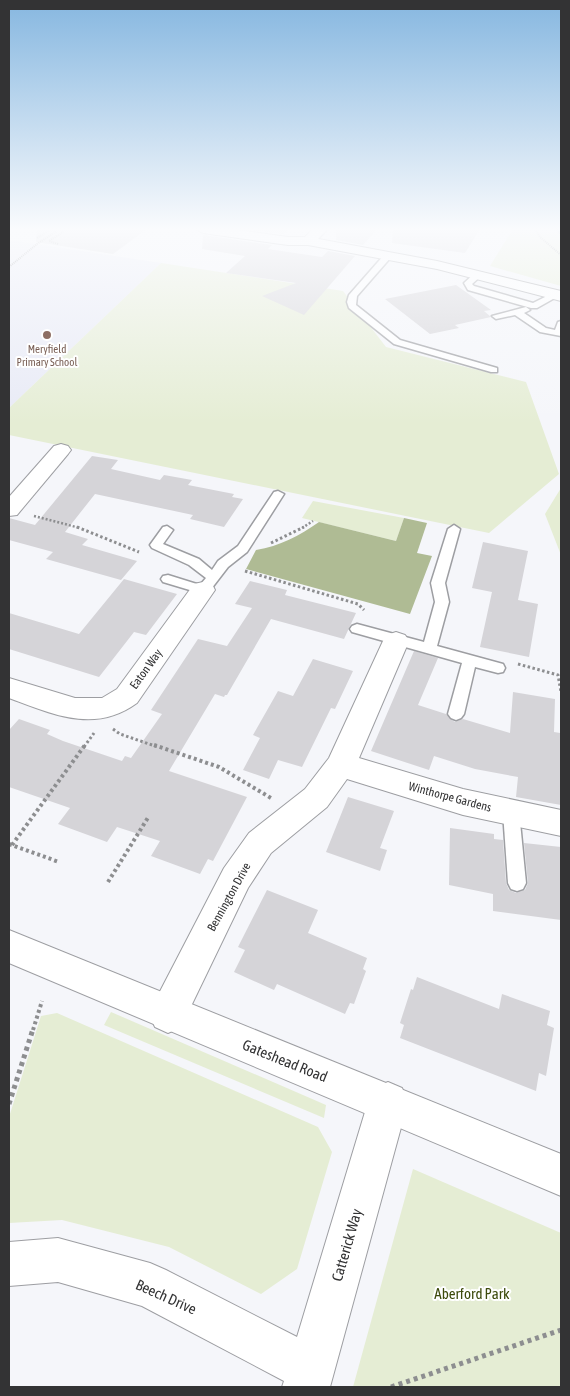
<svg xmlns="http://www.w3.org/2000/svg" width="570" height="1396" font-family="'Asap Condensed',sans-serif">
  <rect width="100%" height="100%" fill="#f5f6fa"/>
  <polygon fill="#e8eaf6" points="9,240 161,263 9,408"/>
  <g fill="#e5edd4">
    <polygon points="513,229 561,229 561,286 490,266"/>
    <polygon points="161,263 343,291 386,347 526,382 559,474 489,533 9,435 9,408"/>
    <polygon points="561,488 561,555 545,514"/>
    <polygon points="313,501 404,518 396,541 302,518"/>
    <polygon points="111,1012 326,1105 324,1118 104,1025"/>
    <polygon points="57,1013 318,1127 332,1152 297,1269 261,1294 169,1247 62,1220 9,1223 9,1117 41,1016"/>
    <polygon points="413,1169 561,1233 561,1387 353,1387"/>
  </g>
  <path fill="#afbb94" d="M404 518 427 523 417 553 432 556 410 614 246 569 256 550C280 546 299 536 319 522L396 541Z"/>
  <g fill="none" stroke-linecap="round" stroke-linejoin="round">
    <polygon fill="#7692a4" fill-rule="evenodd" points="556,229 560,229 561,234 559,234"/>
  </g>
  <g fill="#d5d4d8">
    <polygon points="37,229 147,229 113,254 36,242"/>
    <polygon points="244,229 289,229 283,234"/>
    <polygon points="336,229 377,229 363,245 336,240"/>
    <polygon points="393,229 480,229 465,253 392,243"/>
    <polygon points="203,235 272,245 268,249 322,257 328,251 355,256 304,315 262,296 296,283 226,273 245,256 202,249"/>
    <polygon points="456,285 491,310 484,311 491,317 455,325 459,328 430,334 385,299"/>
    <polygon points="92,456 118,460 111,469 160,480 164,475 192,480 188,485 234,494 232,497 243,499 224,527 190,519 193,515 95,494 65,532 88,539 82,545 137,561 121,580 46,559 53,552 9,540 9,518 35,525"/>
    <polygon points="483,542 528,551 518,600 538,604 529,657 480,647 492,592 472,588"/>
    <polygon points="124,579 177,594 146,635 134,632 99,677 9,649 9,613 79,634"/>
    <polygon points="250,581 287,590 285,595 356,613 344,639 271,619 227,695 225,695 224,697 215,694 169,771 247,797 213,861 208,859 200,874 151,856 160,841 117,827 107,842 58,824 70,808 9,787 9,730 19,719 50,730 47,734 63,741 122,761 125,756 131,758 162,714 151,710 198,639 227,646 252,608 235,604"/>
    <polygon points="414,651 438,658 418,705 446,714 450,719 455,722 463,719 510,733 513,692 555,699 554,732 560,733 561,805 516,797 518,777 475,769 434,756 429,770 371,751"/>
    <polygon points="313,659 353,671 335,709 331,708 302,767 278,760 269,779 243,770 260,738 253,735 278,691 293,696"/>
    <polygon points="348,797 394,811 380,848 387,850 380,871 326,852"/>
    <polygon points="450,828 494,834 494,839 503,840 506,883 509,890 516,893 525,890 528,883 524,843 561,847 561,920 493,911 493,894 449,885"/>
    <polygon points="267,890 318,910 308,933 367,958 363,969 366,971 354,1004 350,1003 345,1014 277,984 274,990 234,972 245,950 238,947"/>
    <polygon points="417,977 499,1009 502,994 550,1011 547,1025 554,1028 546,1076 539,1073 536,1091 400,1038 404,1025 400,1023 411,989 413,990"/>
  </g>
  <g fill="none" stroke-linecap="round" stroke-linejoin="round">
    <defs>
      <g id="lane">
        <polygon points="385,254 392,256 357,296 356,305 400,340 497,368 497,372 491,372 394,344 349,308 347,302 349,295"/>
        <polygon points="475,273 482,275 472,284 474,286 533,303 553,293 560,295 537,308 531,308 468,290 464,283"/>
        <polygon points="526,307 530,310 524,313 546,328 555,330 558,322 561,321 561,336 540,332 515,315 496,319 492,316"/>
        <polygon points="278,491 284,494 247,552 228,567 208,593 203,594 163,582 161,579 163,576 168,575 200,585 206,578 189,565 152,548 150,545 163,527 167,526 173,530 163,544 199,559 212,570 218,561 238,546 274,492"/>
        <polygon points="454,525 460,529 445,583 449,602 437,646 503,664 505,668 503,672 498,673 475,667 464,714 461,718 456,720 451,718 448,714 462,663 352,632 350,629 352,626 357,624 424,642 435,602 431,583 448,529"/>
        <polygon points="511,805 517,807 519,812 526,883 523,889 517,891 511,889 508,883 503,812 505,807"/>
      </g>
      <g id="street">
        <polygon points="313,229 328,229 313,244 303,244 301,241"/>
        <polygon points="61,444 68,446 71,450 68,454 17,515 9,516 9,497 54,446"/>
        <path d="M203 582 212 584 215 590 137 703C95 734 52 714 9 698V678L75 698H102L117 689 194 584Z"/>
        <polygon points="396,632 405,635 409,641 359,758 463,789 561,810 561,836 463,815 347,779 327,807 271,853 248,888 181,1027 168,1033 155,1027 149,1014 155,1001 224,868 249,833 305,789 329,758 383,641 387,635"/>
        <polygon points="388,1082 402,1088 408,1102 330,1387 282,1387 284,1381 142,1306 58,1282 9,1286 9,1242 58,1238 150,1263 166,1270 297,1337 368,1102 374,1088"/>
      </g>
      <g id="secondary">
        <polygon points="196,229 231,229 288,237 308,237 437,261 561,291 561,301 437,269 308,245 288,245 203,233"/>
        <polygon points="9,930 561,1154 561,1196 9,963"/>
      </g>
    </defs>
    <use href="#lane" stroke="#9d9ea2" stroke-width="3"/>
    <use href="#street" stroke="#9d9ea2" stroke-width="2"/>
    <use href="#secondary" stroke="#9d9ea2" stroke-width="2"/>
    <g stroke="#8d8e90" stroke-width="2" stroke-dasharray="1 1" stroke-linecap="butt">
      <polyline points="535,229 540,237 561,255"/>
      <polyline points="37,238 51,229"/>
      <polyline points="58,244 49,241 68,229"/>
      <polyline points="9,267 37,244 60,229"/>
    </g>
    <g stroke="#8d8e90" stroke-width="2.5" stroke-dasharray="2 2" stroke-linecap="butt">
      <polyline points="34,516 80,528"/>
      <polyline points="302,528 313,521"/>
    </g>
    <g stroke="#8d8e90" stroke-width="3" stroke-dasharray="2.5 2.5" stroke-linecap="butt">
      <polyline points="77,527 139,552"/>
      <polyline points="271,543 304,527"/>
      <polyline points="245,571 358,604 364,610"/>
      <polyline points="518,664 558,675 561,692"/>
      <polyline points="113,729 120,734 158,747"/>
      <polyline points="84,747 94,733"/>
    </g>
    <g stroke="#8d8e90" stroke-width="4" stroke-dasharray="3 3" stroke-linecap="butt">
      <polyline points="154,745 219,767 271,798"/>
      <polyline points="9,844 59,862"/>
      <polyline points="12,845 85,745"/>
      <polyline points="108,882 149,816"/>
      <polyline points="33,1030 42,1001"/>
    </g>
    <g stroke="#8d8e90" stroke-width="5" stroke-dasharray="4 4" stroke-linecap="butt">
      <polyline points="9,1104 33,1029"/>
      <polyline points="391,1387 561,1330"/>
    </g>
    <use href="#lane" fill="#fff" fill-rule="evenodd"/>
    <use href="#street" fill="#fff" fill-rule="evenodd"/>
    <use href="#secondary" fill="#fff" fill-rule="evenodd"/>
  </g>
  <linearGradient id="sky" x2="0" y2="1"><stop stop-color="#86b7e0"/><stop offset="0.54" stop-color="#fafbfd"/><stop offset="1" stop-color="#fafbfd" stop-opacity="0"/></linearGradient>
  <rect width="570" height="424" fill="url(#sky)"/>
  <circle fill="#8d6e63" stroke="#fff" stroke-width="2" cx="47" cy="335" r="5"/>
  <g text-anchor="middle" stroke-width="4" stroke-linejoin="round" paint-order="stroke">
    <g font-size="11" fill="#785e54" stroke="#fff">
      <text x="47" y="353">Meryfield<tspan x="47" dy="13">Primary School</tspan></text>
    </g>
    <g font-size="12" fill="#333334" stroke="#fff">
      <text transform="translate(146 669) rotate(-54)" y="4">Eaton Way</text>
      <text transform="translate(450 797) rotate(15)" y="4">Winthorpe Gardens</text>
      <text transform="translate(229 897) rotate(-61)" y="4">Bennington Drive</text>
    </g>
    <g font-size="15" fill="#333334" stroke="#fff">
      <text transform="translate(285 1061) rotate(22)" y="5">Gateshead Road</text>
      <text transform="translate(347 1245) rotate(-74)" y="5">Catterick Way</text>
      <text transform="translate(166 1297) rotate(24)" y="5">Beech Drive</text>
    </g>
    <g font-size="15" fill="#3c4a0b" stroke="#fff">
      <text x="472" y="1299">Aberford Park</text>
    </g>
  </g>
  <rect width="570" height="1396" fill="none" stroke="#333334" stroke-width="20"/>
</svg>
